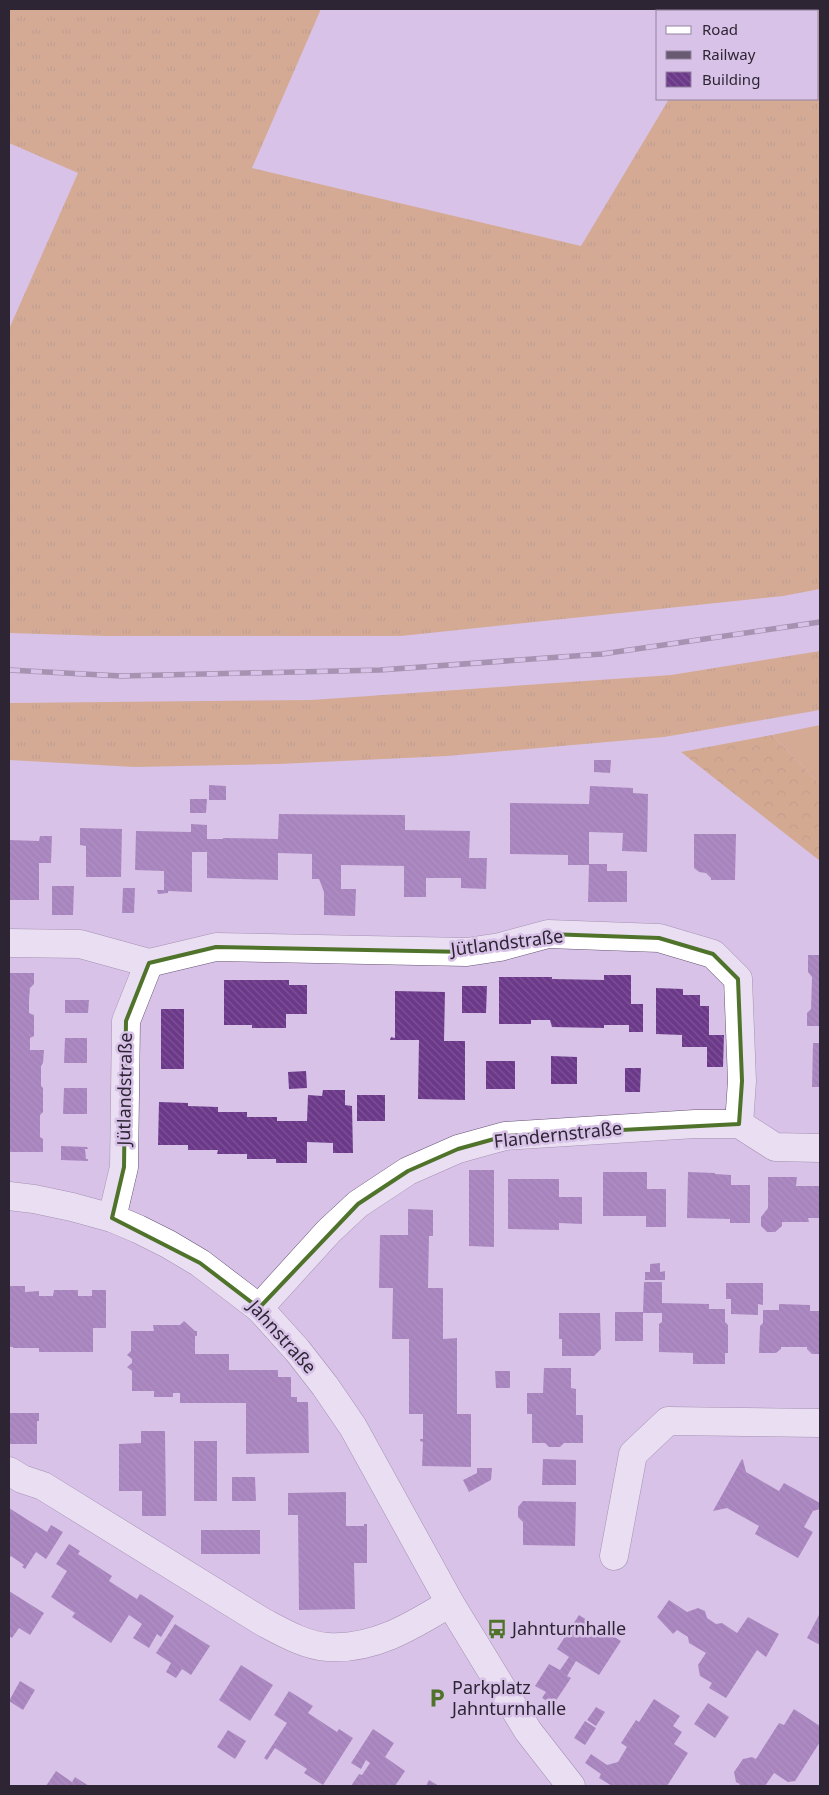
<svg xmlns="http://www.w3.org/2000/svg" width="829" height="1795" font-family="'Noto Sans',sans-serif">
  <defs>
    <pattern id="grass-tufts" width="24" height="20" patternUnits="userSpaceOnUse" patternTransform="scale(1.25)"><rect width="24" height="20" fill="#ce8d31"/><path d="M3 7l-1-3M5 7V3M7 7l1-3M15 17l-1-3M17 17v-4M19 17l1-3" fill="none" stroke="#a8732a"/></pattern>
    <pattern id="forest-crowns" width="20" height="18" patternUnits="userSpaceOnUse" patternTransform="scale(1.25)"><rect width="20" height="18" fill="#ce8b29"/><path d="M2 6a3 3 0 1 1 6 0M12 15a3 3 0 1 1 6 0" fill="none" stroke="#a87124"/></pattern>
    <pattern id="building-back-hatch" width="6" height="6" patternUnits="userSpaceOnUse" patternTransform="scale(1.25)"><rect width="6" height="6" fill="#6c398a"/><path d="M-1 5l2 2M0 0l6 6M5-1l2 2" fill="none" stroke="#7d5495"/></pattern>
  </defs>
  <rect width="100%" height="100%" fill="#d8c2e8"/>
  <g fill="url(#grass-tufts)">
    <polygon points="9,9 321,9 252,168 581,246 669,99 818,99 818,11 721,11 722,9 820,9 820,589 783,596 401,636 105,636 9,633 9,329 78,173 9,143"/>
    <polygon points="820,651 820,710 664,737 447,756 279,764 134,767 9,760 9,703 311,700 671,675"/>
  </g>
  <polygon fill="url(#forest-crowns)" points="772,735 820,784 820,861 681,752"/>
  <polygon fill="#ce8d31" points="820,725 820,784 772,735"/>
  <g fill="url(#building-back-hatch)">
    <polygon points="594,760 611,760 610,773 594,772"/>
    <polygon points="209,785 226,786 226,800 209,800"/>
    <polygon points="590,786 633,788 633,793 648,794 647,852 622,851 623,833 589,832 589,864 607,864 607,871 627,871 627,902 588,902 589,865 568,865 568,855 510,854 510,803 589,804"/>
    <polygon points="190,799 207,799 206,813 190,813"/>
    <polygon points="279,814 405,815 405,830 470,831 469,858 487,858 486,889 461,888 461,878 426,878 426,897 404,897 404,866 341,865 341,889 356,889 355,916 324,915 324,892 319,879 312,879 312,854 278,853 278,880 207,878 207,852 192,852 192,892 168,891 168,893 158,894 157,890 164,890 164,871 135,870 136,831 191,832 191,824 207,825 207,839 223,839 223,838 278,839"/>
    <polygon points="80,828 122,829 121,877 86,877 86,846 80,845"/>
    <polygon points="694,834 736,834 735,880 711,880 711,878 706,873 699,872 694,868"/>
    <polygon points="40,836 52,836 51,863 39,863 39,900 9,900 9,840 39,841"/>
    <polygon points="52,886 74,886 73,915 52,915"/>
    <polygon points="123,888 135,888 134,913 122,913"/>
    <polygon points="808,955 820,955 820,1026 807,1026 807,1013 811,1009 812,977 808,972"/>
    <polygon points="9,973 34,973 34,984 30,988 29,1000 29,1013 34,1015 34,1036 30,1038 30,1050 44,1050 43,1063 41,1066 41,1086 43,1088 43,1112 40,1115 40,1137 43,1139 43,1152 9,1152"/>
    <polygon points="604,975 631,975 631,1004 643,1004 643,1032 629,1032 629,1025 604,1025 604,1028 552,1027 550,1020 531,1020 531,1024 499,1024 499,977 552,977 552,979 604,980"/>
    <polygon points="224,980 289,980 289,985 307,985 307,1014 286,1014 286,1028 252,1028 252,1025 224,1025"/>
    <polygon points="462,986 487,986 486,1013 462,1013"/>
    <polygon points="656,988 683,989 683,995 700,995 700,1006 709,1006 709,1035 724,1035 723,1067 707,1067 707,1047 682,1047 682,1035 656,1034"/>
    <polygon points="395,991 445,992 444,1041 465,1041 465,1100 418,1099 419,1040 390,1040 391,1037 395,1038"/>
    <polygon points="65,1000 89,1000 88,1013 65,1013"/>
    <rect x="161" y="1009" width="23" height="60"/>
    <polygon points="65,1038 87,1038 87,1063 64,1063"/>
    <polygon points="813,1043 820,1043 820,1087 812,1087"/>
    <polygon points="551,1056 577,1057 577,1084 551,1084"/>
    <rect x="486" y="1061" width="29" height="28"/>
    <polygon points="625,1068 641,1068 640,1092 625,1092"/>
    <polygon points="306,1071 307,1088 289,1089 288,1072"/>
    <polygon points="64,1088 87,1088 87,1114 63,1114"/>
    <polygon points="323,1090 345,1090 345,1105 352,1106 353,1153 333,1153 333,1143 307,1142 307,1163 276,1163 276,1159 247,1159 247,1154 217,1154 218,1150 188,1150 188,1145 158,1145 159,1102 188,1103 188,1106 218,1107 218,1112 247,1112 247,1117 277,1117 277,1121 307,1121 308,1095 322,1096"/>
    <rect x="357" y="1095" width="28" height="26"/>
    <polygon points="61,1146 87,1147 88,1149 85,1149 86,1159 88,1159 88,1161 61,1160"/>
    <polygon points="469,1170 494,1170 494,1247 469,1246"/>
    <polygon points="603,1172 647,1172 647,1189 666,1189 666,1227 646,1227 646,1216 603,1216"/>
    <polygon points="688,1172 715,1173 715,1174 731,1175 731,1185 750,1185 750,1223 730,1223 730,1219 687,1218"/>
    <polygon points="768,1177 797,1177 796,1186 820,1186 820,1218 808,1218 809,1222 782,1222 782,1226 775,1232 767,1232 761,1226 761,1217 768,1208"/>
    <polygon points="508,1179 559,1179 559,1197 582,1197 582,1224 559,1223 559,1230 508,1229"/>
    <polygon points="408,1209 433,1210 433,1236 429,1236 428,1288 443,1288 443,1339 457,1338 457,1414 471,1414 471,1467 422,1466 423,1442 420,1441 420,1439 423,1439 423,1414 409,1414 409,1339 392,1339 393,1288 379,1288 380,1235 408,1235"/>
    <polygon points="660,1263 660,1272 665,1271 665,1280 645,1280 645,1272 650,1272 650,1264"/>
    <polygon points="644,1282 662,1282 662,1303 709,1304 709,1309 725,1309 725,1322 728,1325 728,1353 725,1353 725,1364 693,1364 693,1353 659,1352 659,1324 662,1322 662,1313 643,1313 643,1341 615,1341 615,1312 643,1312"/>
    <polygon points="726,1283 763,1283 763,1305 758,1304 758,1315 731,1314 731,1299 726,1299"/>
    <polygon points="9,1286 25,1286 25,1292 39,1291 39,1296 53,1296 54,1290 78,1290 78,1296 92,1296 92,1290 106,1290 106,1328 93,1328 93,1352 39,1352 39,1348 13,1348 13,1347 9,1347"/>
    <polygon points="779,1304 810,1305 810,1311 820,1311 820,1354 812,1354 807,1349 807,1347 781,1347 781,1349 776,1353 759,1353 760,1326 763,1323 763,1310 779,1310"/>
    <polygon points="559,1313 600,1313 601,1349 594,1356 562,1356 562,1339 559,1339"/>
    <polygon points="184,1321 195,1331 197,1331 197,1336 195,1336 195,1354 229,1354 229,1370 278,1370 278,1377 291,1377 291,1397 297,1397 297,1402 308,1402 309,1453 246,1454 246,1403 180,1403 180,1393 173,1393 173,1397 154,1397 154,1391 132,1391 132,1371 127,1367 132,1363 132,1359 127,1355 131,1351 131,1331 154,1331 153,1325 180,1325"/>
    <polygon points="544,1368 571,1368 571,1388 576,1389 576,1415 583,1415 583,1443 564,1443 560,1447 549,1447 545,1443 532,1443 532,1414 527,1414 527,1393 543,1393"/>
    <polygon points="495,1371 510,1371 510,1388 496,1388"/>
    <polygon points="9,1413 39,1413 39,1421 37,1421 37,1444 9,1444"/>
    <polygon points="141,1431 165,1431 166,1516 142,1516 142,1491 119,1491 119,1444 141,1443"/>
    <rect x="194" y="1441" width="23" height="60"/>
    <polygon points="543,1459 576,1460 576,1485 542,1485"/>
    <polygon points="742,1459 743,1460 746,1472 779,1491 784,1483 820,1503 820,1509 813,1511 804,1527 813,1532 798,1558 755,1534 759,1526 727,1508 713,1511"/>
    <polygon points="477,1468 492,1468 491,1480 469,1492 463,1480 477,1473"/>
    <polygon points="232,1477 255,1477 256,1501 232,1501"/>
    <polygon points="346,1492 346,1526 364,1526 364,1524 367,1524 367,1563 354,1563 355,1609 299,1610 298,1515 288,1515 288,1493"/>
    <polygon points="523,1501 576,1502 575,1546 523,1545 523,1522 518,1517 518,1507"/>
    <polygon points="9,1508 47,1532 51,1525 63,1532 46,1559 36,1552 25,1569 22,1567 24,1565 11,1556 9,1559"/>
    <rect x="201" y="1530" width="59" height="24"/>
    <polygon points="69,1544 80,1551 78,1554 112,1576 109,1581 137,1599 140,1594 142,1595 174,1616 161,1637 157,1634 149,1648 133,1638 142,1624 129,1615 111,1643 72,1617 75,1613 51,1597 67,1571 56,1564"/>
    <polygon points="9,1591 44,1613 30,1635 19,1628 12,1638 9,1636"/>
    <polygon points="669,1600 687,1612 698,1608 705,1611 707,1618 716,1624 722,1623 737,1633 748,1617 779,1634 766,1657 757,1650 726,1698 709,1688 712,1683 700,1676 698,1665 706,1653 689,1643 688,1637 677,1630 673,1634 657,1617"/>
    <polygon points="820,1613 820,1645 807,1638"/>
    <polygon points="579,1615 621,1641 599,1675 576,1661 567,1676 571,1678 553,1705 542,1698 546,1692 535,1686 549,1664 560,1670 569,1657 557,1649"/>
    <polygon points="175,1624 210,1646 191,1675 182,1669 176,1678 166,1672 171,1663 156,1653"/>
    <polygon points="241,1665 273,1685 250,1721 219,1700"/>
    <polygon points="20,1681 35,1690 23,1710 9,1701"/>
    <polygon points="289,1691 313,1706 308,1713 337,1732 339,1729 353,1738 323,1785 304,1773 307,1769 275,1748 267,1760 264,1758 287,1723 274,1715"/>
    <polygon points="654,1699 680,1716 673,1726 682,1732 674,1744 688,1753 667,1786 612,1786 599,1778 601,1774 585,1763 591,1754 607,1765 618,1762 627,1747 621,1743 636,1720 639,1722"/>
    <polygon points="708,1703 729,1717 715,1738 694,1724"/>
    <polygon points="596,1707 605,1712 596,1726 587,1720"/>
    <polygon points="794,1709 820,1726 820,1742 795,1781 788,1782 774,1773 765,1786 739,1786 740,1784 736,1782 734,1772 743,1759 752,1757 756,1759 779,1723 784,1725"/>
    <polygon points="585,1721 596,1728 585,1745 574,1738"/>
    <polygon points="373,1729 394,1743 385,1757 405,1771 395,1786 351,1786 359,1774 362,1775 370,1763 366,1760 361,1769 351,1763"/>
    <polygon points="228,1730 246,1741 235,1759 217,1747"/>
    <polygon points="56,1771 72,1782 75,1777 89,1786 46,1786"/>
    <polygon points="429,1780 439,1786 426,1786"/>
  </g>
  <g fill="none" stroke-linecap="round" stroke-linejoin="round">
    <defs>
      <g id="street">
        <polyline points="9,943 80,944 149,963 216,947 467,952 500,947 548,934 659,938 713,954 738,979 742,1081 739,1124"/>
        <polyline points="112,1218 124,1167 126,1021 149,963"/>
        <polyline points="259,1308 329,1231 358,1204 408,1171 458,1149 505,1136 695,1124 739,1124 775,1147 820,1148"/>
        <path d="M9 1471 22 1479 43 1486 263 1622C282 1632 306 1646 328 1647 374 1650 412 1626 450 1603"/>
        <polyline points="614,1556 633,1454 668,1421 820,1423"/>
      </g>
      <polyline id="secondary" points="9,1196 34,1199 72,1207 112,1218 138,1229 168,1244 200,1263 259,1308 297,1350 325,1386 353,1427 450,1603 528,1731 571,1786"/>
    </defs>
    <use href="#street" stroke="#665374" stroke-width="29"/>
    <use href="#secondary" stroke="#665374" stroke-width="29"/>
    <use href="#street" stroke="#fff" stroke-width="28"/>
    <use href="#secondary" stroke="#fff" stroke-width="28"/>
    <defs>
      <polyline id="rail" points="9,670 121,676 380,670 602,654 820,622"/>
    </defs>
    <use href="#rail" stroke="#685a71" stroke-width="5.5"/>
    <use href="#rail" stroke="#d8c2e8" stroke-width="4" stroke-dasharray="11" stroke-linecap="butt"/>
  </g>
  <path d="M0 0H829V1795H0ZM548 934 659 938 713 954 738 979 742 1081 739 1124 505 1136 458 1149 408 1171 358 1204 259 1308 200 1263 112 1218 124 1167 126 1021 149 963 216 947 467 952Z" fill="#d8c2e8" fill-opacity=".55" fill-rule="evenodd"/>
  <path fill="none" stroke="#50732b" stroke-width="4" stroke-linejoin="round" d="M548 934 659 938 713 954 738 979 742 1081 739 1124 505 1136 458 1149 408 1171 358 1204 259 1308 200 1263 112 1218 124 1167 126 1021 149 963 216 947 467 952Z"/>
  <defs>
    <symbol id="bus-bare" viewBox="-9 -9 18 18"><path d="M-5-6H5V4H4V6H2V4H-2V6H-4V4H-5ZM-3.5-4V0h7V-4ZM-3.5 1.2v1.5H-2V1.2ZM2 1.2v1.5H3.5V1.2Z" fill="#50732b" stroke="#d8c2e8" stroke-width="2.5" paint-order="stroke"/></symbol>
    <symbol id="parking-bare" viewBox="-9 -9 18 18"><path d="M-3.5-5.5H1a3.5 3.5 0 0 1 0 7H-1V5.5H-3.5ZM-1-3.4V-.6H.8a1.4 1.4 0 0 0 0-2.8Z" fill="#50732b" stroke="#d8c2e8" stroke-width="2.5" paint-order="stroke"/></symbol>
  </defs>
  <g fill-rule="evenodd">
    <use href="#bus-bare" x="483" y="1615" width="28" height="28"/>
    <use href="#parking-bare" x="423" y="1684" width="28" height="28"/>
  </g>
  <g text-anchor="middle" stroke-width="5" stroke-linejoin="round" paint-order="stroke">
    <g font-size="18" fill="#2e2534" stroke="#d8c2e8">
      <text transform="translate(507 943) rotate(-7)" y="6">Jütlandstraße</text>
      <text transform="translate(125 1089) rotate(-89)" y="6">Jütlandstraße</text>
      <text transform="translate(558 1135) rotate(-6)" y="6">Flandernstraße</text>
      <text transform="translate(282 1337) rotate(48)" y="6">Jahnstraße</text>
    </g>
    <g font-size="18" fill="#2e2534" stroke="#d8c2e8" text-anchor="start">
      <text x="512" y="1635">Jahnturnhalle</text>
      <text x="452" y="1694">Parkplatz<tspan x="452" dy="21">Jahnturnhalle</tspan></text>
    </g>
  </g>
  <rect width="829" height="1795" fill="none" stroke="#2e2534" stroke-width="20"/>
  <rect x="656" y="10" width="162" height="90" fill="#d8c2e8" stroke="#9483a0"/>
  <rect x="666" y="26" width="25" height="8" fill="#ffffff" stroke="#9483a0"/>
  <text x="702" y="35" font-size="15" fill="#2e2534">Road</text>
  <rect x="666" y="51" width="25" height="8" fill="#685a71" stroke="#9483a0"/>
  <text x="702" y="60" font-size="15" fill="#2e2534">Railway</text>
  <rect x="666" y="72" width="25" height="15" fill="url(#building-back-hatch)" stroke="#9483a0"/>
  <text x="702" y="85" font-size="15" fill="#2e2534">Building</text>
</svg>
